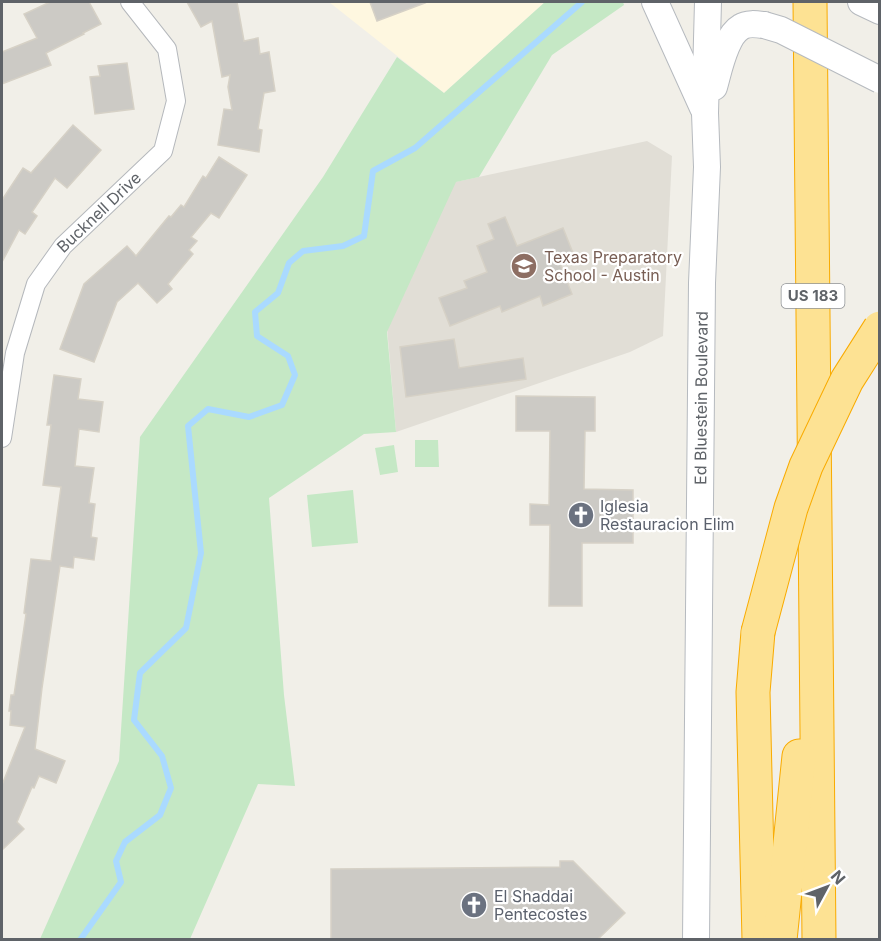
<svg xmlns="http://www.w3.org/2000/svg" width="881" height="941" font-family="Inter,sans-serif">
  <rect width="100%" height="100%" fill="#f1efe8"/>
  <polygon fill="#fef7e0" points="329,2 545,2 444,93"/>
  <polygon fill="#e1ded6" points="647,141 672,156 663,336 630,352 396,432 376,199"/>
  <g fill="#c5e8c5">
    <polygon points="545,2 623,2 624,5 552,55 479,177 456,182 387,332 396,432 364,434 269,498 284,695 295,786 258,784 190,939 40,939 119,761 140,437 323,177 397,57 444,93"/>
    <polygon points="415,440 438,440 439,467 415,467"/>
    <polygon points="394,445 398,472 380,475 375,448"/>
    <polygon points="353,490 358,543 312,547 307,495"/>
  </g>
  <g fill="none" stroke-linecap="round" stroke-linejoin="round">
    <polyline stroke="#aadaff" stroke-width="6" points="80,940 121,882 116,861 125,842 160,815 171,788 162,756 134,720 140,673 186,628 201,553 188,426 208,409 249,417 282,405 295,375 288,356 257,336 255,312 278,293 289,263 303,251 343,246 364,236 373,171 415,148 582,2"/>
  </g>
  <g fill="#cccac5" stroke="#d6d1c6" stroke-width="1.5">
    <polygon points="50,2 89,2 101,24 83,33 84,34 46,53 51,65 2,84 2,52 37,38 24,14"/>
    <polygon points="187,2 237,2 244,41 258,38 260,54 269,52 275,91 264,93 258,129 262,130 259,152 218,145 224,109 232,110 228,87 230,75 222,77 212,21 201,27"/>
    <polygon points="370,2 424,2 425,3 377,21"/>
    <polygon points="127,63 134,109 95,114 90,77 100,76 98,66"/>
    <polygon points="73,125 101,150 67,188 55,178 32,212 37,216 25,234 19,230 2,262 2,200 23,168 31,173"/>
    <polygon points="219,157 247,175 219,218 211,213 191,237 197,241 189,250 193,254 168,284 172,289 157,303 138,283 117,302 94,362 60,349 84,284 127,246 136,256 169,216 171,217 181,205 184,207 203,176 206,178"/>
    <polygon points="505,217 517,246 563,228 575,258 560,264 572,294 543,306 540,296 502,312 500,306 450,326 439,298 467,288 464,281 487,272 477,246 494,239 488,224"/>
    <polygon points="454,339 459,368 523,358 526,379 406,397 400,347"/>
    <polygon points="54,375 81,379 78,399 103,402 99,432 79,429 75,466 94,468 89,503 95,504 91,537 97,538 94,560 74,557 73,568 60,566 42,688 35,749 65,761 56,783 39,776 34,788 32,787 17,822 24,829 2,850 2,785 25,727 10,725 11,711 9,711 11,695 14,695 26,614 24,613 31,559 51,561 61,487 43,485 51,425 47,425"/>
    <polygon points="516,396 595,397 595,431 585,431 584,489 633,490 633,543 582,543 582,606 549,606 550,525 530,525 530,504 549,505 550,431 516,431"/>
    <polygon points="560,861 573,861 625,913 598,939 331,939 331,869 560,867"/>
  </g>
  <g fill="none" stroke-linecap="round" stroke-linejoin="round">
    <defs>
      <g id="street">
        <path id="s1" d="M2 438 15 353 36 284 63 246 163 151 176 101 167 49 130 2"/>
      </g>
      <g id="secondary">
        <polyline points="655,2 703,108"/>
        <polyline points="861,2 880,11"/>
        <path d="M714 87C719 70 725 36 741 27 747 23 756 24 764 25"/>
        <path id="s2" d="M696 940 702 283 707 167 705 113 708 2"/>
      </g>
      <g id="highway">
        <polyline points="810,2 819,940"/>
        <polyline points="758,632 753,692 759,940"/>
        <polyline points="780,940 799,756"/>
      </g>
    </defs>
    <use href="#street" stroke="#b5b8bc" stroke-width="20"/>
    <use href="#secondary" stroke="#b6babf" stroke-width="28"/>
    <use href="#highway" stroke="#f9ab00" stroke-width="35"/>
    <use href="#street" stroke="#fff" stroke-width="18"/>
    <use href="#secondary" stroke="#fff" stroke-width="26"/>
    <use href="#highway" stroke="#fde293" stroke-width="33"/>
    <defs>
      <polyline id="secondary-bridge" points="764,25 781,30 880,80"/>
      <polyline id="highway-bridge" points="758,632 791,508 806,466 847,380 880,328"/>
    </defs>
    <use href="#secondary-bridge" stroke="#b6babf" stroke-width="28" stroke-linecap="butt"/>
    <use href="#highway-bridge" stroke="#f9ab00" stroke-width="35" stroke-linecap="butt"/>
    <use href="#secondary-bridge" stroke="#fff" stroke-width="26"/>
    <use href="#highway-bridge" stroke="#fde293" stroke-width="33"/>
  </g>
  <defs>
    <symbol id="school-disc" viewBox="-11 -11 22 22"><circle r="9.5" fill="#8d6e63" stroke="#fff"/><path d="M0-5L7-2L0 1L-7-2ZM-4 1L0 2.5L4 1V4Q0 6-4 4Z" fill="#fff"/></symbol>
    <symbol id="church-disc" viewBox="-11 -11 22 22"><circle r="9.5" fill="#6b7280" stroke="#fff"/><path d="M-1.2-6h2.4v3.5h3.3v2.4h-3.3V6h-2.4V-.1h-3.3v-2.4h3.3Z" fill="#fff"/></symbol>
  </defs>
  <g fill-rule="evenodd">
    <use href="#school-disc" x="509" y="251" width="30" height="30"/>
    <use href="#church-disc" x="566" y="500" width="30" height="30"/>
    <use href="#church-disc" x="459" y="890" width="30" height="30"/>
  </g>
  <g text-anchor="middle" stroke-width="4.5" stroke-linejoin="round" paint-order="stroke">
    <rect fill="#fff" stroke="#8f9295" stroke-width="1.5" x="781.5" y="284" width="63" height="24" rx="4.5"/>
    <g font-size="15" font-weight="bold" fill="#5f6368">
      <text x="813" y="301">US 183</text>
    </g>
    <g font-size="16" fill="#5f6368" stroke="#fff">
      <text dy="6" stroke="none"><textPath href="#s1" startOffset="254">Bucknell Drive</textPath></text>
      <text dy="6" stroke="none"><textPath href="#s2" startOffset="542">Ed Bluestein Boulevard</textPath></text>
    </g>
    <g font-size="16" fill="#785e54" stroke="#fff" text-anchor="start">
      <text x="544" y="263">Texas Preparatory<tspan x="544" dy="18">School - Austin</tspan></text>
    </g>
    <g font-size="16" fill="#5b616d" stroke="#fff" text-anchor="start">
      <text x="600" y="512">Iglesia<tspan x="600" dy="18">Restauracion Elim</tspan></text>
      <text x="494" y="902">El Shaddai<tspan x="494" dy="18">Pentecostes</tspan></text>
    </g>
  </g>
  <rect width="881" height="941" fill="none" stroke="#5f6368" stroke-width="6"/>
  <g transform="translate(827 887) rotate(49)" stroke="#ffffff" stroke-width="4.5" paint-order="stroke">
  <path d="M0-4.5L10 22L0 15L-10 22Z" fill="#5f6368"/>
  <text y="-9" font-size="16" font-weight="bold" text-anchor="middle" fill="#5f6368">N</text>
  </g>
</svg>
